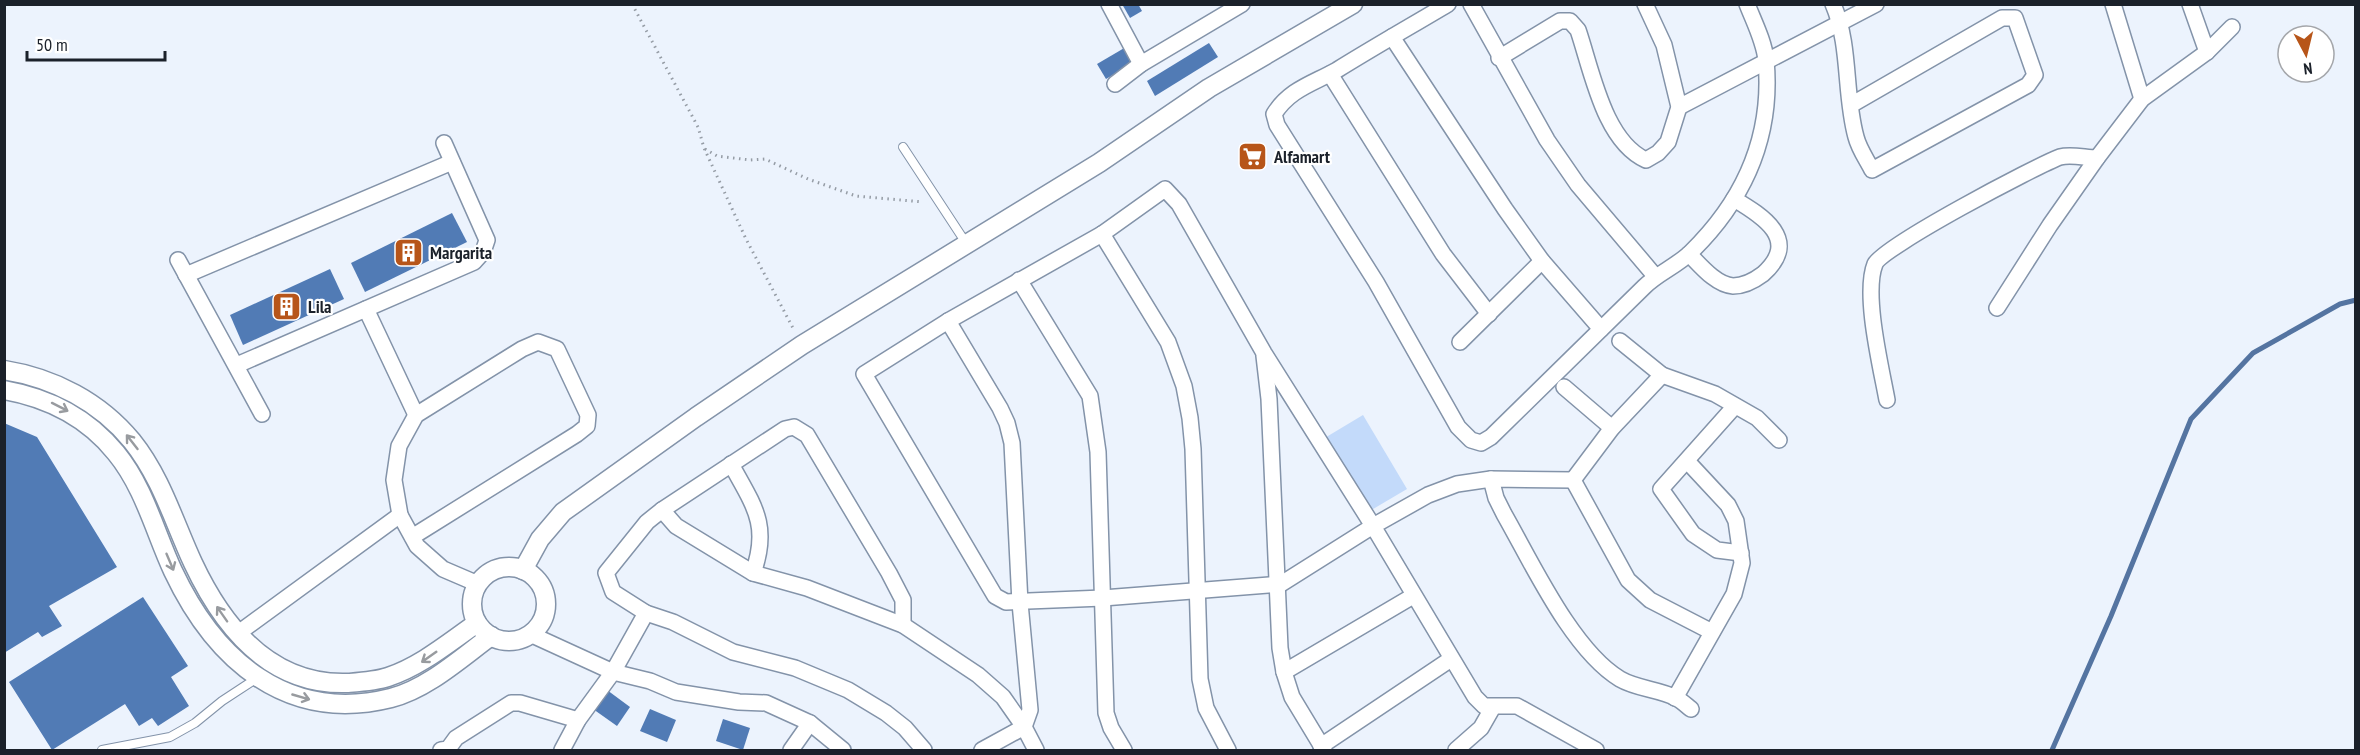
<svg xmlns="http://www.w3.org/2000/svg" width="2360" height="755" font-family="'PT Sans Narrow',sans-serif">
  <rect width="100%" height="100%" fill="#ecf3fd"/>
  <polygon fill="#c3dafa" points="1363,415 1407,489 1368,512 1323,439"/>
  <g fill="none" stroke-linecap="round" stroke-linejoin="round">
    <polyline stroke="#5474a1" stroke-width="5" points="2052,750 2111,616 2191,419 2253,353 2340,304 2356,300"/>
  </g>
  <g fill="#517bb5">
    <polygon points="1122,4 1138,4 1142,11 1130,18"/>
    <polygon points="1209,43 1218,57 1155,96 1147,81"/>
    <polygon points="1126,47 1135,62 1106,79 1097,64"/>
    <polygon points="452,213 467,242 365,292 351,263"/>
    <polygon points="330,269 344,299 243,345 230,315"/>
    <polygon points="4,423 37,437 117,567 49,606 62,626 42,637 38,632 4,653"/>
    <polygon points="143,597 188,666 171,677 189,706 158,726 152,718 139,726 125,704 52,750 9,682"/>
    <polygon points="607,690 630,707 617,726 593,709"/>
    <polygon points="650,709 676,720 667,742 640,731"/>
    <polygon points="723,719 750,728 743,750 716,741"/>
  </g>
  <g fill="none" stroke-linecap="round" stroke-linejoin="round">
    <defs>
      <g id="service">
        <polyline points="903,147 966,243"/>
        <polyline points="102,750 170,737 195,723 222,701 257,678"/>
      </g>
      <g id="minor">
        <polyline points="1109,4 1141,64"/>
        <path d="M1448 4C1411 26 1374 47 1337 70 1312 84 1290 89 1274 114L1277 125 1376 282 1458 427 1471 440 1481 443 1491 437C1542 387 1593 337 1644 287 1658 273 1677 266 1691 252 1744 200 1773 136 1766 60 1764 41 1754 22 1747 4"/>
        <polyline points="1471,4 1547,140 1578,185 1655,276"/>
        <path d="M1833 4C1851 46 1844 94 1856 137 1859 149 1867 160 1872 170L2028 85 2035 75 2015 18H2002L1851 105"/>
        <polyline points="2113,4 2142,99"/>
        <polyline points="2190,4 2207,52"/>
        <polyline points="1392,37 1505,209 1542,261 1601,329"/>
        <path d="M1499 58 1560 21H1570L1578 30C1592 71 1604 141 1646 160L1658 153 1668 142 1679 107 1664 45 1645 4"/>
        <polyline points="1330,74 1443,254 1489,314"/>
        <polyline points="1115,84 1141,64 1242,4"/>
        <polyline points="1679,107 1876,4"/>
        <polyline points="1102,234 1168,342 1184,386 1190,418 1193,449 1200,679 1206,708 1228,750"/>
        <path d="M1689 254C1700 265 1716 285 1733 286 1743 286 1755 280 1763 274 1801 240 1763 216 1734 199"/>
        <polyline points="178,260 262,414"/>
        <polyline points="186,275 452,162"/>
        <polyline points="1019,280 1090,396 1098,452 1106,713 1111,728 1124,750"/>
        <polyline points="1997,308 2050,225 2097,158 2142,99 2207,52 2232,27"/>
        <polyline points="366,309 416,415"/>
        <polyline points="948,321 1000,408 1007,423 1012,443 1020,603 1030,710 1024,727 982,750"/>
        <polyline points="1620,341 1662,375 1715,394 1757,418 1779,440"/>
        <polyline points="1460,342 1542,261"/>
        <polyline points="1264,356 1269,399 1280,648 1284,672 1292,697 1324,750"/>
        <polyline points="237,365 474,262 483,252 487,240 444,143"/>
        <polyline points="1564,387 1612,428"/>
        <path d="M1887 400C1881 367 1863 294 1875 264 1882 247 2036 166 2060 157 2071 154 2086 158 2097 158"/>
        <polyline points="1735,406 1661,489 1693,534 1717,550 1741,553"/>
        <path d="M731 464C754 506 770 525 753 573"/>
        <path d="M1491 479 1496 498 1504 514C1532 563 1572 650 1620 679 1637 689 1659 689 1676 698 1682 701 1687 706 1691 709"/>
        <polyline points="1573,480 1491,479 1457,484 1428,495 1373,526 1281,584 1103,598 1006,602 995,596 864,374 948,321 1102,234 1165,189 1179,204 1264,353 1373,526 1475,697 1484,706 1517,706 1596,750"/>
        <polyline points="1573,480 1628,580 1650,600 1712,632"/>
        <polyline points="1573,480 1612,428 1662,375"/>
        <polyline points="662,510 676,526 753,573 807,588 903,625 978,675 1003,697 1024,727 1036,750"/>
        <polyline points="412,537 577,434 587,426 588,415 557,349 538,342 522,349 416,415 399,446 394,480 400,515 417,546 443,569 478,584"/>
        <polyline points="903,625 903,600 889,573 807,435 794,427 785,429 662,510 647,522 606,573 613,592 646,613 673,622 733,652 795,668 848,690 886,713 905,728 924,750"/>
        <polyline points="237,634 400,515"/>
        <polyline points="530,634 613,672 650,681 676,692 739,702 766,703 810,723 843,750"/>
        <polyline points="1284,672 1413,596"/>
        <polyline points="1675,698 1734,594 1742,563 1736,521 1728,505 1687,461"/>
        <polyline points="1321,746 1451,659"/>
        <polyline points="441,750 448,749 456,738 511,703 520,703 578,720"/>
        <polyline points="562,750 578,720 613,672 646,613"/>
        <polyline points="791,750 810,723"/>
        <polyline points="1456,750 1481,728 1493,707"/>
      </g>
      <g id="tertiary">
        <path d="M4 370C54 378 100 402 132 441 161 477 174 522 193 563 223 627 270 686 348 683 361 682 376 681 388 677 421 666 448 643 477 623"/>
        <path d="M4 390C49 398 87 417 116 453 144 487 155 532 173 571 215 660 287 724 391 698 427 689 461 658 491 636"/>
        <circle cx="509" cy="604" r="37"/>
        <polyline points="523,570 540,539 563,512 696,417 802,345 1099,163 1209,88 1353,4"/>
      </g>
    </defs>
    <use href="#service" stroke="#8393a9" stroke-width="10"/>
    <use href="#minor" stroke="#8393a9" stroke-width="18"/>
    <use href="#tertiary" stroke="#8393a9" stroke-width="21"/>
    <g stroke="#959ca5" stroke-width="3" stroke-dasharray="1.5 4.5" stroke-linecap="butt">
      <polyline points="632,4 698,127 704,148 746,239 794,330"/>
      <polyline points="705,149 717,156 750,160 765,159 808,179 856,196 923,202"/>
    </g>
    <use href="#service" stroke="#fff" stroke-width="8"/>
    <use href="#minor" stroke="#fff" stroke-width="15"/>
    <use href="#tertiary" stroke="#fff" stroke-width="18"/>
  </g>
  <defs><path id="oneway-shaft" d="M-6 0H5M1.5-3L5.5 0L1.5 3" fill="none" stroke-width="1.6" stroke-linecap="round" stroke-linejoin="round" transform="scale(1.5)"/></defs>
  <g stroke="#989b9f">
    <use href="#oneway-shaft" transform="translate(60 407) rotate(27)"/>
    <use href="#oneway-shaft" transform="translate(132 442) rotate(-128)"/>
    <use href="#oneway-shaft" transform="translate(170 562) rotate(67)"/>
    <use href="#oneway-shaft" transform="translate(222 614) rotate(-125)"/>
    <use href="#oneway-shaft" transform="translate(429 657) rotate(145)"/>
    <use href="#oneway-shaft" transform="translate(301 697) rotate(16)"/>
  </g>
  <defs>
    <symbol id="supermarket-square" viewBox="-11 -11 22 22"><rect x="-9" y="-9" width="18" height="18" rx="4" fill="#b75519" stroke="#fff"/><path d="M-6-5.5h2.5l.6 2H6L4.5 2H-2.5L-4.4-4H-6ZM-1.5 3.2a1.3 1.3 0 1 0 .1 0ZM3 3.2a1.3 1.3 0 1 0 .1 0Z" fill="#fff"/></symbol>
    <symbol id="building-square" viewBox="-11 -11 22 22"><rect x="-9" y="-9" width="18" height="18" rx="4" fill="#b75519" stroke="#fff"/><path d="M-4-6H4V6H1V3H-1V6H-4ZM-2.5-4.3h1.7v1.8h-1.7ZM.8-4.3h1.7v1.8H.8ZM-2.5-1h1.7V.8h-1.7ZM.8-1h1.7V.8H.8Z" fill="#fff"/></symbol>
  </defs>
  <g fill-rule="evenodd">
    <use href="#supermarket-square" x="1236" y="140" width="33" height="33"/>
    <use href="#building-square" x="392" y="236" width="33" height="33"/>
    <use href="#building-square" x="270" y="290" width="33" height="33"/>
  </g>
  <g text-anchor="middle" stroke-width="4.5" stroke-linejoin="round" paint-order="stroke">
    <g font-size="18" font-weight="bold" fill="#1b212a" stroke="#fff" text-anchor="start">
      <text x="1274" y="163">Alfamart</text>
      <text x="430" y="259">Margarita</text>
      <text x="308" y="313">Lila</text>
    </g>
  </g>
  <rect width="2360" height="755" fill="none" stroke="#1b212a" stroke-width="12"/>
  <g transform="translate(2306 54) rotate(173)"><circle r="28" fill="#ffffff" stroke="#a4a6aa" stroke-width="1.5"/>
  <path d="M0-4.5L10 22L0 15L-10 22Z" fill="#b75519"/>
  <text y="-9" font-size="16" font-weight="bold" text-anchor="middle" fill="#1b212a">N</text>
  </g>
  <path d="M27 51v9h138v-9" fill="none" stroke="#1b212a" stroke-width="3"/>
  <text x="36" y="51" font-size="18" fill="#1b212a" stroke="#ffffff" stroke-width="4.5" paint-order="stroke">50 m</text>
</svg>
